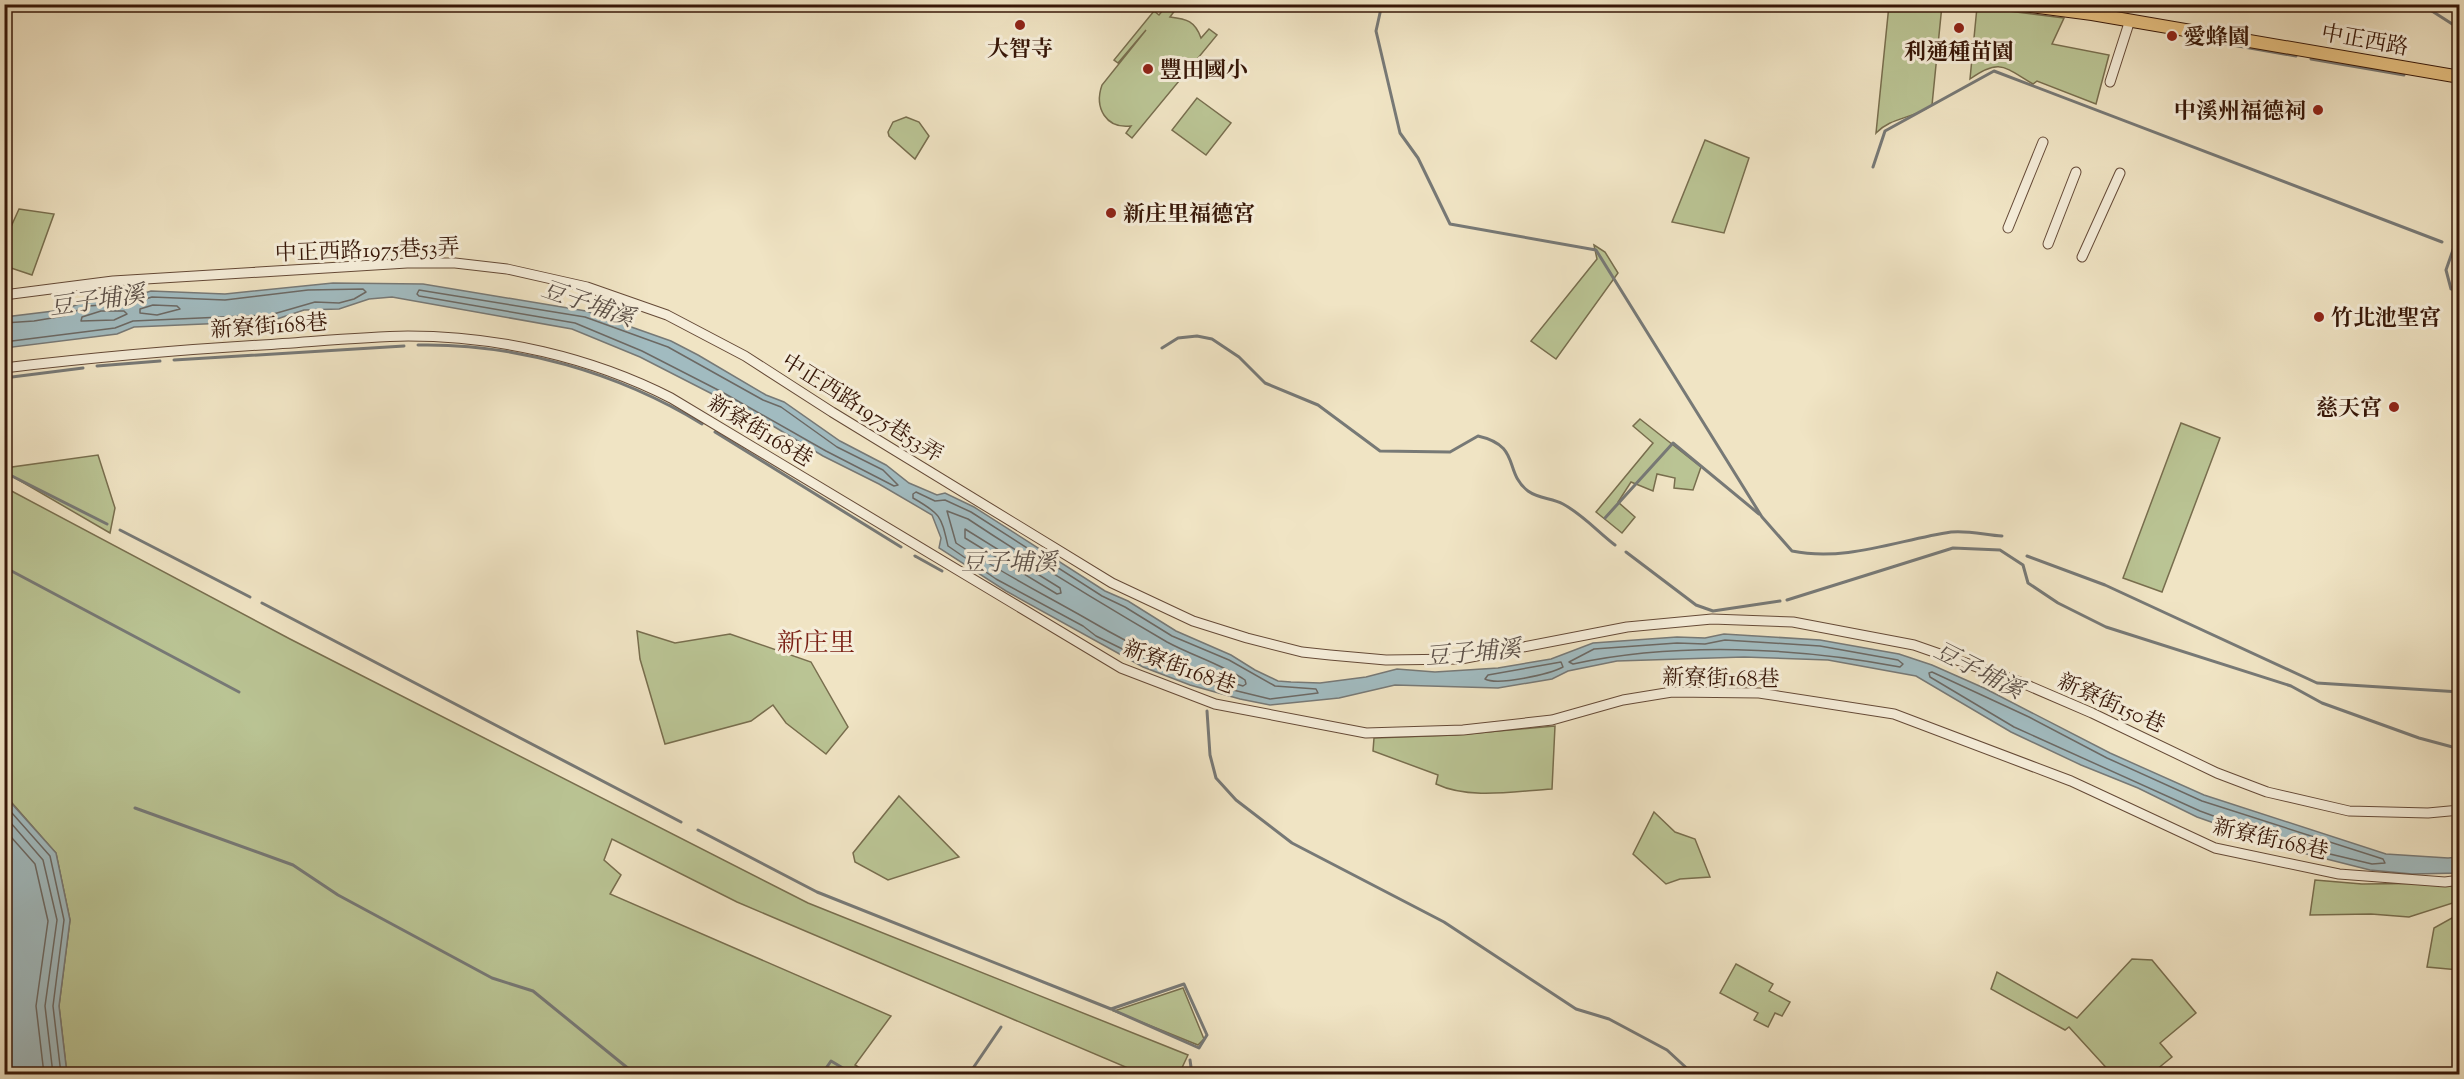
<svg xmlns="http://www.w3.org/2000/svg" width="2464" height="1079" font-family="'Sorts Mill Goudy','Noto Serif TC',serif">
  <rect width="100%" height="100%" fill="#f0e4c4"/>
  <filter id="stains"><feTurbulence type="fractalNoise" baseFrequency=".00333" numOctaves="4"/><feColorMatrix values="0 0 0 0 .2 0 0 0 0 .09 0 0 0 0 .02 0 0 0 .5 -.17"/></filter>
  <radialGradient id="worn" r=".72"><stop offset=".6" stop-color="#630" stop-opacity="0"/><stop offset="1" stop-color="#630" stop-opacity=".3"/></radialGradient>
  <g fill="#bac494" stroke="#786e4e" stroke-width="1.5">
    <path d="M1167 5 1176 9 1170 17C1187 19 1195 21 1201 38L1209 29 1217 35 1132 138 1126 133 1131 126C1106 129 1094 108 1102 85L1146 30 1118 63 1114 60 1154 11 1159 15Z"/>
    <path d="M1889 5H1942L1932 105C1913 119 1891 117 1876 133Z"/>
    <path d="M1977 7 2064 18 2052 44 2109 55 2096 104 2037 81 2033 84C2004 67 2000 58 1970 79Z"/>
    <polygon points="1197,98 1231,123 1206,155 1172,130"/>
    <polygon points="906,117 919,122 929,136 915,159 889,136 888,132 893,122"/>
    <polygon points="1705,140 1749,158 1724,233 1672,222"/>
    <polygon points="19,209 54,214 32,275 5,266 5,240"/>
    <polygon points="1594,245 1605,252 1618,273 1556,359 1531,341 1597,259"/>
    <polygon points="1640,419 1701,467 1693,490 1674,488 1675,478 1657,474 1653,491 1631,482 1618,502 1635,517 1622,533 1596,512 1653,443 1633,426"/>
    <polygon points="2181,423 2220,438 2162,592 2123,578"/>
    <polygon points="98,455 115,508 110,533 5,472 5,468"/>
    <polygon points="4,487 290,639 808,903 1188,1055 1179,1074 1142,1074 737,902 612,839 604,860 621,875 610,894 891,1016 855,1065 870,1074 67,1074 59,1006 70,920 56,853 5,795"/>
    <polygon points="637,631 675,643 730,634 811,662 848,727 826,754 786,723 773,705 751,721 665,744 640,659"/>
    <path d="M1555 726 1552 789C1516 791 1470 800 1436 784L1438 775 1373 751 1374 738 1455 735Z"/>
    <polygon points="899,796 959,857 888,880 855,862 853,853"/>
    <polygon points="1654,812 1675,832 1695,839 1710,877 1680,879 1666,884 1633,854"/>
    <polygon points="2315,880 2362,884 2459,883 2459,901 2409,917 2371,914 2310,915"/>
    <polygon points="2459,914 2459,970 2427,967 2434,928"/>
    <polygon points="2132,959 2152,960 2196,1013 2160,1043 2172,1057 2151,1074 2112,1074 2069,1027 2065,1030 1991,989 1997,972 2077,1018"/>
    <polygon points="1736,964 1773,984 1769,991 1790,1002 1782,1016 1775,1013 1768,1027 1754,1020 1758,1013 1720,993"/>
    <polygon points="1183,988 1204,1039 1198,1045 1114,1011"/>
  </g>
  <g fill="#a1bbc0" stroke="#777976" stroke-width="1.5">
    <polygon points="333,283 423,284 586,311 671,341 698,355 766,395 784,402 840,441 886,465 909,483 937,495 945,493 974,507 1105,591 1128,601 1176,631 1231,655 1255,670 1278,681 1291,682 1320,683 1366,677 1397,669 1435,672 1498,668 1551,659 1593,643 1677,637 1705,638 1724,634 1820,640 1899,654 1932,665 1984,688 2110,753 2204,795 2386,854 2448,858 2459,857 2459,873 2412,874 2370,870 2291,850 2197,817 2138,788 2081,765 2011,732 1916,676 1828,660 1744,657 1617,661 1568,671 1552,679 1498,688 1395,685 1339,698 1270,705 1240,699 1190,685 1143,667 1006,591 939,548 941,538 932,515 879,484 823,456 763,420 640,357 572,329 392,297 369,299 339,309 304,310 271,321 134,327 117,334 5,348 5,317 62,310 99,297 132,297 151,291 225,294"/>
    <polygon points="4,795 56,853 70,920 59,1006 67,1074 5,1074"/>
  </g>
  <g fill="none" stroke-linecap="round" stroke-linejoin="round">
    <g stroke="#6c6964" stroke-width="1.5">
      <polygon points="419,290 585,317 668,347 763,400 781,407 837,447 883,470 898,485 894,486 826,451 722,392 642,351 575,323 419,296 417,294"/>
      <polygon points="153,305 177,306 180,309 157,315 140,313 140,309"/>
      <polygon points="101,311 124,311 127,314 114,320 81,321 82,317"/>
      <polyline points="4,323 34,321 64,316 88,306 133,303 152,297 225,300 308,290 363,289 366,292 354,299 339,303 315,302 270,315 133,321 115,328 4,342"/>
      <path d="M916 492 935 501 945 500 971 512 1102 596 1125 607 1172 636 1229 660 1275 686 1316 689 1318 693 1270 699 1192 680 1163 669 1096 636 1083 626 996 579 948 546C941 516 941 514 913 498V494Z"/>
      <path d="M947 511 968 519C1033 562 1100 603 1167 642 1193 656 1221 664 1245 680L1246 684 1243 686C1180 668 1143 652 1087 619 1043 594 998 571 956 543Z"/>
      <polygon points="965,529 1060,588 1061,593 1057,594 965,538"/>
      <path d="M1725 640 1820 646 1898 660 1903 664 1900 667C1795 647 1677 642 1573 664L1569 662 1594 649 1677 643 1705 644Z"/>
      <path d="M1561 662 1563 667C1550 674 1498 686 1485 679L1488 675Z"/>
      <polygon points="1932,672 2029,717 2107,758 2202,801 2383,859 2385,863 2372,864 2292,845 2200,811 2014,727 1930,677 1929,673"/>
      <polyline points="4,804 50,856 64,920 53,1006 61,1074"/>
      <polyline points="4,815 43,860 57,920 45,1006 53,1074"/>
      <polyline points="4,829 35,864 48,921 36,1006 44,1074"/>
    </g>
    <g stroke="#777976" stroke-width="3">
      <path d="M1382 4 1376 31 1400 133 1418 158 1450 224 1596 250 1762 517 1792 551C1846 562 1898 540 1951 532 1967 530 1986 535 2002 536"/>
      <polyline points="2421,4 2460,29"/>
      <polyline points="2204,40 2296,56"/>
      <polyline points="2311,59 2404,75"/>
      <polyline points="1873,167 1885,131 1994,71 2442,242"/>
      <polyline points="2454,247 2446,270 2451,289 2460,293"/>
      <path d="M418 345C516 343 619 373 702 424"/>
      <path d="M1162 348 1178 338 1197 336 1212 339 1239 357 1265 383 1318 405 1380 451 1450 452 1478 436C1522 446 1503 472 1528 491 1539 499 1552 498 1563 504 1582 514 1598 532 1615 545"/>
      <polyline points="174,360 404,346"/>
      <polyline points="97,366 160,361"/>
      <polyline points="4,378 83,368"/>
      <polyline points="715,432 901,547"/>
      <polyline points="4,472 107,524"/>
      <polyline points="1605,518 1673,443 1759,514"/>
      <polyline points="120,530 250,597"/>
      <polyline points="1626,552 1696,605 1713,611 1780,601"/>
      <polyline points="915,556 942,571"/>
      <polyline points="2027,556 2105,585 2317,683 2460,692"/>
      <polyline points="4,567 239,692"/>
      <polyline points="1787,600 1953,548 2000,550 2023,565 2028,583 2058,603 2106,627 2291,686 2322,703 2419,738 2460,749"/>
      <polyline points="262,603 681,822"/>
      <polyline points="1207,711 1210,755 1216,778 1236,800 1292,843 1444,922 1576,1009 1609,1019 1667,1050 1693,1074"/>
      <polyline points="135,808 293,865 338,895 492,978 533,991 635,1074"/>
      <polyline points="698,830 817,892 1111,1009 1199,1048 1207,1035 1184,984 1111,1009"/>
      <polyline points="1190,1060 1192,1074"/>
      <polyline points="822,1074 831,1061 853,1074"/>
      <polyline points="969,1074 1001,1027"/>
    </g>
    <defs>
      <g id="minor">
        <polyline points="2110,82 2130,20"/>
        <polyline points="2008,228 2043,142"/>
        <polyline points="2048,244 2076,172"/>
        <polyline points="2082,257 2120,173"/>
        <polyline points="4,295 113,281 407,263 455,263 507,269 587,287 667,315 745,356 832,412 1112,583 1193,621 1247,638 1302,652 1330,655 1386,660 1461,659 1627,627 1712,619 1793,622 1914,645 2020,682 2092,713 2217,773 2267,792 2349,811 2428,813 2460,810"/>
        <path d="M4 368C90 358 176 350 262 345 311 342 359 337 408 336 497 336 591 357 671 398L1121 668 1215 704 1366 733 1463 730 1552 720 1623 700 1672 692 1759 693 1894 714 2071 781 2215 848 2339 874 2445 882 2460 880"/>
      </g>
      <polyline id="major" points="2014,4 2092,14 2460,77"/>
    </defs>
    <use href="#minor" stroke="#654a37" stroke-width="11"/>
    <use href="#major" stroke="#371708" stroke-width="14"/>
    <use href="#minor" stroke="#f5edd9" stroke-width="9"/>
    <use href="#major" stroke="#e8c282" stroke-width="12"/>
  </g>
  <g fill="#8f2418" stroke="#f5edd9" stroke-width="2">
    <circle cx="1020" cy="25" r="6"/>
    <circle cx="1959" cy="28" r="6"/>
    <circle cx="2172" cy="36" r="6"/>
    <circle cx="1148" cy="69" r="6"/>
    <circle cx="2318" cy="110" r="6"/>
    <circle cx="1111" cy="213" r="6"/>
    <circle cx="2319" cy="317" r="6"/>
    <circle cx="2394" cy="407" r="6"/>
  </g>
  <g text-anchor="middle" stroke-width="6" stroke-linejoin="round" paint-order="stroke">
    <g font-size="22" font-weight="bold" fill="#371708" stroke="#f5edd9" text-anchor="start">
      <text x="2184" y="44">愛蜂園</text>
      <text x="1020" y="56" text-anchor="middle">大智寺</text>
      <text x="1959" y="59" text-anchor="middle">利通種苗園</text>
      <text x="1160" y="77">豐田國小</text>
      <text x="2306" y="118" text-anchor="end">中溪州福德祠</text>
      <text x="1123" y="221">新庄里福德宮</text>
      <text x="2331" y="325">竹北池聖宮</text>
      <text x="2382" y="415" text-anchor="end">慈天宮</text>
    </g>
    <g font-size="22" fill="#371708" stroke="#f5edd9">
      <text transform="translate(2365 39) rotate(10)" y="8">中正西路</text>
      <text transform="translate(367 249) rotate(-2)" y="8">中正西路1975巷53弄</text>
      <text transform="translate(269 325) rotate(-4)" y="8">新寮街168巷</text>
      <text transform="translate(863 407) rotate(32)" y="8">中正西路1975巷53弄</text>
      <text transform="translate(761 430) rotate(31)" y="8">新寮街168巷</text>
      <text transform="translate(1180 666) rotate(20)" y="8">新寮街168巷</text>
      <text transform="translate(1721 677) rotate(1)" y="8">新寮街168巷</text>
      <text transform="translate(2112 702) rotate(24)" y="8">新寮街150巷</text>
      <text transform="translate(2271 838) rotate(13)" y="8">新寮街168巷</text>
    </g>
    <g font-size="24" font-style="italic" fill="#5c5048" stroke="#f5edd9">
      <text transform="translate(97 300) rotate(-8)" y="8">豆子埔溪</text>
      <text transform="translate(588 303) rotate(19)" y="8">豆子埔溪</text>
      <text x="1009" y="570">豆子埔溪</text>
      <text transform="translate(1473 652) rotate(-5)" y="8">豆子埔溪</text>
      <text transform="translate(1979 670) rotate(27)" y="8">豆子埔溪</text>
    </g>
    <g font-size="26" fill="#7a1f14" stroke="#f5edd9">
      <text x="816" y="651">新庄里</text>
    </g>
  </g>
  <rect width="2464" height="1079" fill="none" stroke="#f0e4c4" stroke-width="24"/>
  <rect x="6" y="6" width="2452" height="1067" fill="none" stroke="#371708" stroke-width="3"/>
  <rect x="12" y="12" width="2440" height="1055" fill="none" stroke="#371708" stroke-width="1.5"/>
  <rect width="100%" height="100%" filter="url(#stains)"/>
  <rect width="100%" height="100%" fill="url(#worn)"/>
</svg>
